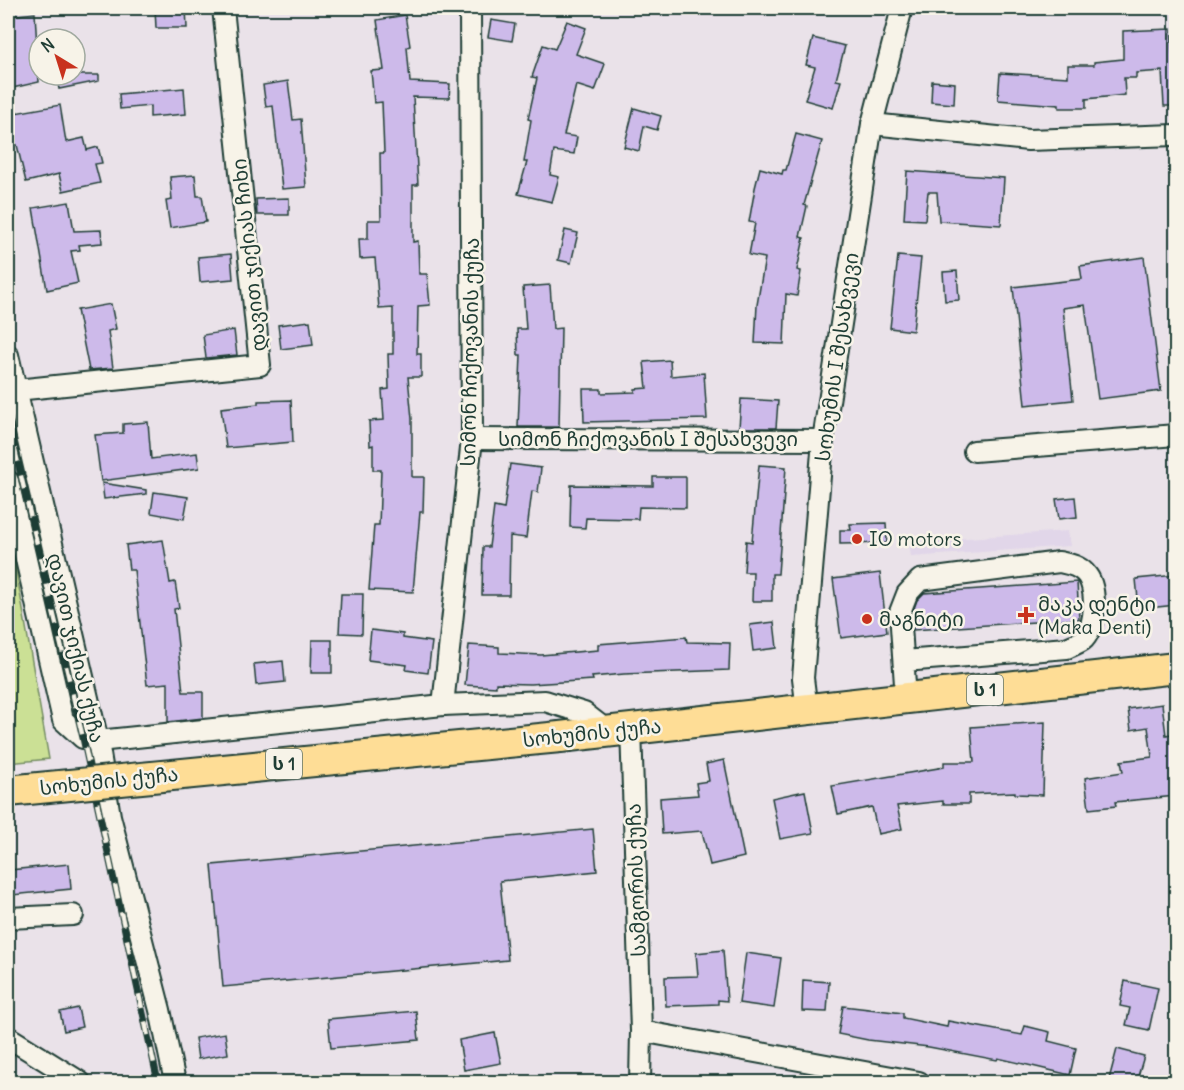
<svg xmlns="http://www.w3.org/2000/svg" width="1184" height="1090" font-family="Delius,'Noto Sans Georgian',sans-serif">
  <rect width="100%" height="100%" fill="#eae2e9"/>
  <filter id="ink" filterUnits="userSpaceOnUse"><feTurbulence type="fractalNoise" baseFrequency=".0167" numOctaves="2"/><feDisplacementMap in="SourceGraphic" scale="12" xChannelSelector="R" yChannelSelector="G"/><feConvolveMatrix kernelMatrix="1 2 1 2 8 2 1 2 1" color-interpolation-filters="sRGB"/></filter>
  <g filter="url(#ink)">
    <polygon fill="#e1d6e9" points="1068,531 1070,546 911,557 909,542"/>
    <polygon fill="#cbe095" stroke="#758e64" stroke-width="1.5" points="8,524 49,759 8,763"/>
    <g fill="#cdbaea" stroke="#1f3d34" stroke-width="1.5">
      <polygon points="155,8 186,8 187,28 156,28"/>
      <polygon points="35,13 39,82 8,89 8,16"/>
      <polygon points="405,15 410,46 407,47 410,82 450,84 449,98 413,97 418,185 413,185 413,242 418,241 419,274 427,274 430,305 418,306 417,354 421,354 421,377 408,377 412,419 412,477 424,477 423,512 420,512 413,592 369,590 374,525 379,525 381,470 373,470 373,445 370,446 369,421 384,420 382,390 389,389 388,354 393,354 393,308 379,309 375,258 360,259 359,239 368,239 368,220 381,220 380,153 384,153 382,102 374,103 371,71 384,70 377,20"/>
      <polygon points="491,20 515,24 512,41 488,37"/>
      <polygon points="567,21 586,28 576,54 605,64 595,91 576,85 564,135 577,137 574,154 554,151 550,175 559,177 552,202 518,194 527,162 524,162 531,120 528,119 537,78 532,77 543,45 555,49"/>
      <polygon points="1171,29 1176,106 1164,106 1162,71 1136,73 1136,78 1124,78 1125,95 1086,99 1086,108 1059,108 1059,105 998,100 1000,73 1068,77 1068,65 1094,65 1094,62 1123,59 1123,31"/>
      <polygon points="813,38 845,46 836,80 841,81 833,108 805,100 815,67 806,65"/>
      <polygon points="56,75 99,75 99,81 59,89"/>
      <polygon points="288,81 293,120 301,119 306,187 282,189 273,106 266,107 263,85"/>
      <polygon points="932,81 955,83 954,104 931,102"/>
      <polygon points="184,88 186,114 150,117 150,106 120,109 119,94"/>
      <polygon points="60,105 66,142 84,138 87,150 98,147 102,163 95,164 100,183 63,191 59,174 26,182 17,145 15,145 9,114"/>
      <polygon points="634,108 661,116 657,130 644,126 639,151 624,147"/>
      <polygon points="796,134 822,141 804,205 807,206 800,237 804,238 797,270 801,271 797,296 786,294 784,344 755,343 757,305 765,258 749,255 755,223 749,222 755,188 760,168 782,174 783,170 786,170"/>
      <polygon points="907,171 1004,178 1001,225 939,221 937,192 928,192 925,220 904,219"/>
      <polygon points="195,175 197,196 202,196 206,222 170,228 166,201 172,200 170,177"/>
      <polygon points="289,198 289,215 257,215 256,199"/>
      <polygon points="69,202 74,231 101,230 102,243 79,245 80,250 71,251 78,283 47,290 33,208"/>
      <polygon points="565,230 578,233 571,263 558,260"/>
      <polygon points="231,254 233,279 200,282 198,257"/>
      <polygon points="898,256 921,258 913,331 890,328"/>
      <polygon points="1144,257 1161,391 1098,399 1085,305 1063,308 1073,400 1025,405 1013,287 1082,279 1080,266"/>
      <polygon points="957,271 959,300 945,301 943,272"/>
      <polygon points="550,285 553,329 561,328 559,427 518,427 521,355 518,355 517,329 526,329 523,287"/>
      <polygon points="111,304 116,329 108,331 113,368 89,370 77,310"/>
      <polygon points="310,321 313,345 281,349 278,325"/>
      <polygon points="234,330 237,355 206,358 203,335"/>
      <polygon points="670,360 671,376 704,373 707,419 584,422 583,389 601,389 601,393 635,392 635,389 647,388 644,362"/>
      <polygon points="741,399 778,401 776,428 739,428"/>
      <polygon points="291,400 293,442 226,448 221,408 258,404 258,401"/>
      <polygon points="148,422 151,459 197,453 199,468 101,481 95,435 123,433 123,424"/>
      <polygon points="510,464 541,468 538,492 532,491 526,538 510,536 509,595 482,595 483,547 489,547 494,507 504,509"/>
      <polygon points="759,465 786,467 778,574 772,574 772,601 752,601 753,572 744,572 746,541 752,542"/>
      <polygon points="653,477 686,477 686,508 639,507 638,519 586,518 585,528 570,527 571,485 653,486"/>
      <polygon points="102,483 146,490 146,494 104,499"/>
      <polygon points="154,492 188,497 184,519 151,513"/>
      <polygon points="1075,497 1077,517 1059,519 1056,499"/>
      <polygon points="886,523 887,543 840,544 840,530 851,530 850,524"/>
      <polygon points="163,540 170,583 175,582 179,608 174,609 183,692 203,692 203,718 168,722 168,683 147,685 134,570 129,570 126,545"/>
      <polygon points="880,573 887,632 841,638 833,579"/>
      <polygon points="1176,575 1176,605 1139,609 1136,579"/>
      <polygon points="1077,582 1079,619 913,630 912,614 917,600 924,593"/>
      <polygon points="341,594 363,594 362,634 339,633"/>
      <polygon points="774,622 777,648 753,651 750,625"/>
      <polygon points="371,630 403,634 403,638 432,642 428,673 406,670 407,665 368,660"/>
      <polygon points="686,637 687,642 730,643 729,670 624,674 592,677 593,680 530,684 496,683 496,687 465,685 469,645 499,647 499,653 541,655 598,650 598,644"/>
      <polygon points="312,640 332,640 332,673 311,673"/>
      <polygon points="283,661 285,682 256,685 254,664"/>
      <polygon points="1162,704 1166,735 1176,733 1176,796 1115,802 1116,806 1089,809 1085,778 1123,772 1121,761 1152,757 1148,727 1131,730 1128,709"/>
      <polygon points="1045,722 1043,795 1015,794 1015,792 969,794 969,804 943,804 943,801 897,806 902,829 878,834 872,807 838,814 832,786 944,767 944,762 974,762 971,727"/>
      <polygon points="724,760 744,857 710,865 702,831 662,834 660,798 698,795 696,783 709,781 706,764"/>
      <polygon points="805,791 813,833 780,839 772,798"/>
      <polygon points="593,829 597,871 500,881 508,960 223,987 212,865"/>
      <polygon points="69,864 71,889 12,895 10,870"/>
      <polygon points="723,950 727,1001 718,1000 718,1004 666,1006 665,977 698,976 696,953"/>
      <polygon points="746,953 781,958 774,1008 739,1003"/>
      <polygon points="803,980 829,982 827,1012 802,1011"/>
      <polygon points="1125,981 1158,988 1149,1030 1126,1025 1130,1008 1120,1006"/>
      <polygon points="843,1006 903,1013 903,1018 947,1027 948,1021 1022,1035 1025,1026 1050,1032 1048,1041 1076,1048 1070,1075 998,1058 997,1060 929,1047 868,1040 838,1034"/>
      <polygon points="78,1008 82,1027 64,1031 60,1012"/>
      <polygon points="416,1011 419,1040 331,1048 328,1019"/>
      <polygon points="225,1033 228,1054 198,1059 195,1038"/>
      <polygon points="495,1033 501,1063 464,1070 459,1040"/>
      <polygon points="1117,1049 1144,1056 1136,1083 1108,1083"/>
    </g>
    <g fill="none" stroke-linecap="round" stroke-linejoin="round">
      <defs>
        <g id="minor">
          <polyline points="470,8 472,439 443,705 545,701 584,713 606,730"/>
          <polyline points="872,124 1028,140 1176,135"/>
          <polyline points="8,355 98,741 110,816 160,1010 175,1082"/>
          <polyline points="16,390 260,365 223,8"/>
          <polyline points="472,439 823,440"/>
          <polyline points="974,451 1176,435"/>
          <polyline points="8,481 63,720 83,738 98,741 443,705"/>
          <path d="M904 661 1067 648C1072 645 1080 643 1084 639 1096 625 1098 586 1085 573 1078 565 1068 564 1059 562L920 580 907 594 900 612 906 699"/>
          <polyline points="807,710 803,678 823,440 872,124 902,8"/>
          <polyline points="631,728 641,1031 640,1082"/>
          <polyline points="8,918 73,915"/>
          <polyline points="641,1031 919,1082"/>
          <polyline points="8,1037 80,1082"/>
        </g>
        <polyline id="highway" points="560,737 1176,668"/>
      </defs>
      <use href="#minor" stroke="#1f3d34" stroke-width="24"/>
      <use href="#highway" stroke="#1f3d34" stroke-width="34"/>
      <use href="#minor" stroke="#f7f3e8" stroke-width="20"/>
      <use href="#highway" stroke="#fedd96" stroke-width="30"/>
      <defs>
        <polyline id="rail" points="8,421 83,738 158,1082"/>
      </defs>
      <use href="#rail" stroke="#1f3d34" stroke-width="7"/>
      <use href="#rail" stroke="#f7f3e8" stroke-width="4.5" stroke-dasharray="14" stroke-linecap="butt"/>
      <defs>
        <polyline id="highway-bridge" points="8,791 560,737"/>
      </defs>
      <use href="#highway-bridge" stroke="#1f3d34" stroke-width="34" stroke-linecap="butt"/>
      <use href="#highway-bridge" stroke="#fedd96" stroke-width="30"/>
    </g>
  </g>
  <g fill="#c8321e" stroke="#f7f3e8" stroke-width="2">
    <circle cx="857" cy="539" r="6"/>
    <path d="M1023 606h6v6h6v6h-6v6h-6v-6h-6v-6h6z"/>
    <circle cx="867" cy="619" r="6"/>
  </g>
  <g text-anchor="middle" stroke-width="5" stroke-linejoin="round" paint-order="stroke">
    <g fill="#f7f3e8" stroke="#60746a" stroke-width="1.5">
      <rect x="967" y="675" width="36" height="30" rx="4.5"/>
      <rect x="266" y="749" width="36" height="30" rx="4.5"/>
    </g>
    <g font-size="18" font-weight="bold" fill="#1f3d34">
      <text x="985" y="696">ს 1</text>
      <text x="284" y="770">ს 1</text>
    </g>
    <g font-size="20" fill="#1f3d34" stroke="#f7f3e8">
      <text transform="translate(249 255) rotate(-96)" y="7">დავით ჯიქიას ჩიხი</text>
      <text transform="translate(470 352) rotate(-89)" y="7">სიმონ ჩიქოვანის ქუჩა</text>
      <text transform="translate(837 357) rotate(-82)" y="7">სოხუმის I შესახვევი</text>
      <text x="648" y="446">სიმონ ჩიქოვანის I შესახვევი</text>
      <text transform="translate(76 648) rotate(77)" y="7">დავით ჯიქიას ქუჩა</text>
      <text transform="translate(592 733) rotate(-6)" y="7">სოხუმის ქუჩა</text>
      <text transform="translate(109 781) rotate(-6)" y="7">სოხუმის ქუჩა</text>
      <text transform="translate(636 880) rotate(-92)" y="7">სამგორის ქუჩა</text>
    </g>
    <g font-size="20" fill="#1f3d34" stroke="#f7f3e8" text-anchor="start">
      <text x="869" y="546">IO motors</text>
      <text x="1038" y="611">მაკა დენტი<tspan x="1038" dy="23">(Maka Denti)</tspan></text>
      <text x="879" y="626">მაგნიტი</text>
    </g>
  </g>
  <rect width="1184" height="1090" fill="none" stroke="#f7f3e8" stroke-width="30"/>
  <rect x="15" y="15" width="1154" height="1060" fill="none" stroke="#1f3d34" stroke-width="2" filter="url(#ink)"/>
  <g transform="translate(57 57) rotate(322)"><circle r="28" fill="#f7f3e8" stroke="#a1aaa0" stroke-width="1.5"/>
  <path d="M0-4.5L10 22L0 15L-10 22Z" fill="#c8321e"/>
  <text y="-9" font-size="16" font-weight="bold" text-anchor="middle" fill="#1f3d34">N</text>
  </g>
</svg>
